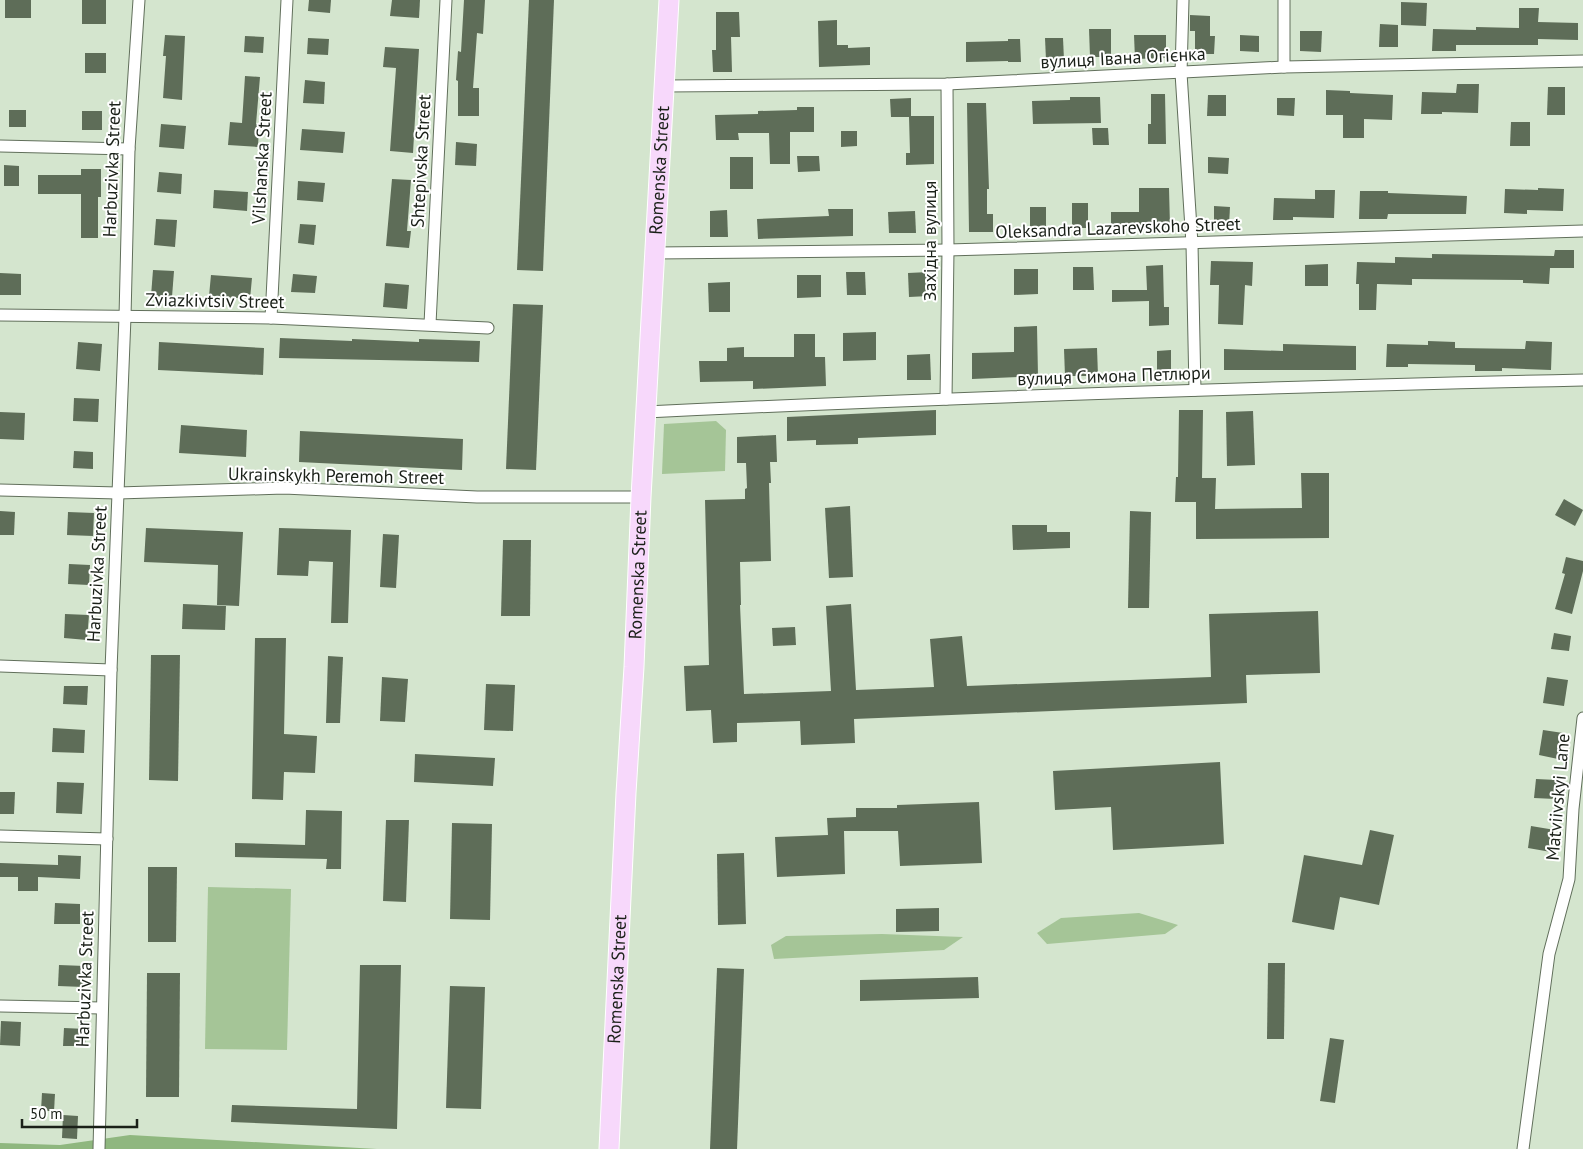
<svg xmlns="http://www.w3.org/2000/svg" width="1583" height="1149" font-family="'PT Sans',sans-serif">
  <rect width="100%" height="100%" fill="#d4e5ce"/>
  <g fill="#a5c597">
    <polygon points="716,421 726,430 725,471 662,474 664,424"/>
    <polygon points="208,887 291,889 287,1050 205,1049"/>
    <polygon points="1139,913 1178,925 1165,934 1047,944 1037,933 1061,918"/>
    <polygon points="882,934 963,937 944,950 774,959 771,945 786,936"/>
  </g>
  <polygon fill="#8fb77f" points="130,1135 377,1149 0,1149 0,1143 60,1145"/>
  <g fill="#5e6d58">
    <rect x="5" y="0" width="26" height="18"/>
    <rect x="82" y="0" width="24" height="24"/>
    <polygon points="309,0 331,0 330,13 308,11"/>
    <polygon points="392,0 420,0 419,18 390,16"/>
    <polygon points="464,0 485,0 483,34 477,33 473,88 479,88 479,116 458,116 458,81 456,80 458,51 461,52"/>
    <polygon points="529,0 554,0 543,271 517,270"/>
    <polygon points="1401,2 1427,3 1426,26 1401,25"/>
    <polygon points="1519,8 1539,8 1538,22 1578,23 1578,40 1538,39 1538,45 1456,45 1456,51 1432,51 1433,29 1476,30 1476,27 1519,28"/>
    <polygon points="716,12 739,12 740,37 731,37 732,72 713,72 712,50 716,50"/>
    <polygon points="1190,15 1210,16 1210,36 1215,36 1214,54 1195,54 1195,31 1190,31"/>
    <polygon points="837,20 837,45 848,45 848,48 870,47 870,65 819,67 818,21"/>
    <polygon points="1380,24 1398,25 1398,47 1379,47"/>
    <polygon points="1089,29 1111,29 1111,57 1090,57"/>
    <polygon points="1300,31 1322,31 1321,52 1300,51"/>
    <polygon points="165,35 185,36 182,100 163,98 166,56 163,56"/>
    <polygon points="1134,35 1166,35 1166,58 1135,59"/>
    <polygon points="1240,35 1259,36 1259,52 1240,51"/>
    <polygon points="245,36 264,37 263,53 244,52"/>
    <polygon points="308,38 329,39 328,55 307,54"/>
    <polygon points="1045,38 1063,38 1064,60 1046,60"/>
    <polygon points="1008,39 1020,39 1021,62 1008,62 1008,61 966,62 966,42 1008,41"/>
    <polygon points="385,47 419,49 413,153 390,151 396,68 383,67"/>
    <rect x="85" y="53" width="21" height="20"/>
    <polygon points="245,76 260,77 256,124 259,125 258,147 228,145 230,122 242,123"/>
    <polygon points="305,80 325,82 324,104 303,103"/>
    <polygon points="1457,84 1479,84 1478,113 1442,112 1442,114 1421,114 1422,92 1456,93"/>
    <polygon points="1548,87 1565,87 1565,115 1547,115"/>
    <polygon points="1326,90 1350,91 1350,93 1393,95 1392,120 1364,119 1364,138 1343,138 1343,115 1326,115"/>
    <polygon points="1151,94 1165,94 1166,144 1148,144 1148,124 1151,124"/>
    <polygon points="1208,95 1226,95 1226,116 1207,116"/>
    <polygon points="1070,97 1100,97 1101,123 1033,124 1032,101 1070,100"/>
    <polygon points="911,98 911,116 934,116 934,164 906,165 906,153 910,153 909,117 891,117 890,99"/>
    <polygon points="1277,98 1295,98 1294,116 1277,115"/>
    <polygon points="967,103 986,103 989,189 987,189 987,214 993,214 993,232 969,232"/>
    <polygon points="797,107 814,107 814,132 790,132 790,164 770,164 769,133 738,133 739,140 716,140 715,115 758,114 758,111 797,110"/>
    <rect x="9" y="110" width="17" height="17"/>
    <rect x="82" y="111" width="20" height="19"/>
    <polygon points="1511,122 1530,122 1530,146 1510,146"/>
    <polygon points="161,124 186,126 184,149 159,147"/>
    <polygon points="1092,128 1108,128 1109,145 1093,145"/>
    <polygon points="302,129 345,132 343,153 300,150"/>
    <polygon points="841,131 857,131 857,146 841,147"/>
    <polygon points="456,142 477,144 476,166 455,165"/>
    <polygon points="797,156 819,156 820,171 798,172"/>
    <rect x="730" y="157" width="23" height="32"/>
    <polygon points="1208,157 1229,158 1228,174 1208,173"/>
    <polygon points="4,165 19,166 19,186 4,186"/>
    <polygon points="81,169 101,169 101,197 98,197 98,238 81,238 81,194 38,194 38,175 81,175"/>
    <polygon points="159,172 182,174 181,194 157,192"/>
    <polygon points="392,179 411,180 407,231 411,231 409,248 386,246"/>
    <polygon points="298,181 325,183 323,202 297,200"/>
    <polygon points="1139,188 1169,188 1170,226 1111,225 1111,212 1139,212"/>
    <polygon points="1538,188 1564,189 1563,211 1527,210 1527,214 1504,213 1505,189 1538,190"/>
    <polygon points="214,190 248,192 247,211 213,208"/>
    <polygon points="1315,190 1335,190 1334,218 1293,217 1293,220 1273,220 1274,198 1315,199"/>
    <polygon points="1360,191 1388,191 1388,193 1467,196 1466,214 1388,214 1387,219 1359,219"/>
    <rect x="1072" y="203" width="16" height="25"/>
    <polygon points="1214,206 1230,207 1229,225 1214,225"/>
    <rect x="1030" y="207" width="16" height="20"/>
    <polygon points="828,209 853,209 853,236 758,239 757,219 829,216"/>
    <polygon points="727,210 728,237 710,237 710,211"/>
    <polygon points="915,211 916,233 889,233 888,212"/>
    <polygon points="156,219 177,220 175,247 154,245"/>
    <polygon points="300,224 316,225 314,245 298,243"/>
    <polygon points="1555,250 1574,250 1574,268 1550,268 1549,284 1523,283 1523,280 1412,279 1412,285 1377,284 1376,310 1359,310 1359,284 1356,284 1357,262 1395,263 1395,257 1432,258 1432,254 1554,256"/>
    <polygon points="1211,261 1253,262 1252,286 1245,285 1243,325 1218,324 1219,285 1210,285"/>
    <polygon points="1328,264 1328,286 1305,286 1305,265"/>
    <polygon points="1163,265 1164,307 1169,307 1169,325 1149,326 1149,301 1112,302 1112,290 1147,290 1146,266"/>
    <polygon points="1073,267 1093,267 1094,290 1073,290"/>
    <polygon points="1014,269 1038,269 1038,294 1014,295"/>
    <polygon points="153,270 174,271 172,297 151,296"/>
    <polygon points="846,272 865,272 866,295 847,295"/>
    <polygon points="929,272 929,296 909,297 908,273"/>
    <polygon points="0,273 21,274 21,295 0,295"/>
    <polygon points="293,274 317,276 315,293 291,292"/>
    <polygon points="211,275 252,278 250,299 209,296"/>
    <polygon points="797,275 821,275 821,297 797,298"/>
    <polygon points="730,282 730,312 709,312 708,283"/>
    <polygon points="385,283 409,285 407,309 383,307"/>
    <polygon points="513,304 543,305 536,470 506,469"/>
    <polygon points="1037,326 1038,376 972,379 972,353 1014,352 1014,327"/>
    <polygon points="876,332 876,360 843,361 843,333"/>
    <polygon points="794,334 815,334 815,357 825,357 826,386 753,389 753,381 700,382 699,361 727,361 727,348 744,347 744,357 794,357"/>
    <polygon points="280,338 352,341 352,339 419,342 419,339 480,341 479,362 279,358"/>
    <polygon points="1428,341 1455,342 1455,348 1525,349 1526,341 1552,342 1551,370 1502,368 1502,371 1475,371 1475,365 1408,364 1408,367 1386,367 1387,344 1428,345"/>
    <polygon points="78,342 102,344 100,371 76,369"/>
    <polygon points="159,342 264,348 263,375 158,370"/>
    <polygon points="1283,344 1356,346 1356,370 1224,370 1224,349 1283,351"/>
    <polygon points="1097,348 1098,376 1065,376 1064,349"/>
    <polygon points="1171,350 1171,373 1157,373 1157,351"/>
    <polygon points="930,354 931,380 907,380 907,355"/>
    <polygon points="74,398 99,399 98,422 73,421"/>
    <polygon points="936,410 936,435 858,438 858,444 816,445 816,440 787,441 787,417"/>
    <polygon points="1179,410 1203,410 1202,478 1216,478 1215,509 1302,508 1301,473 1329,473 1329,538 1196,539 1196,502 1175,502 1176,477 1178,477"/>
    <polygon points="1253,411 1255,465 1227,466 1226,412"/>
    <polygon points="0,412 25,413 24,440 0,439"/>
    <polygon points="181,425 247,430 246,457 179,453"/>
    <polygon points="300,431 463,439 462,470 299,462"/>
    <polygon points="776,435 777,462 770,462 771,483 769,483 771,561 740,562 741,605 740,605 744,694 831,691 826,606 851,604 856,690 934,687 930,639 962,636 967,686 1211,677 1209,614 1318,611 1320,673 1246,675 1247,703 854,719 855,743 801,745 800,721 737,723 737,742 713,743 711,710 686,711 684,666 709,665 705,500 745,499 745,489 747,488 746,463 737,463 737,437"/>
    <polygon points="74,451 93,452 93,469 73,468"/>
    <polygon points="1564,499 1583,510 1575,526 1555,515"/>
    <polygon points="850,506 853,577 829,578 825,508"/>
    <polygon points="0,511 15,512 14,535 0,535"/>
    <polygon points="1130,511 1151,512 1149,608 1128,608"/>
    <polygon points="68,512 94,513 93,536 67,535"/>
    <polygon points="1012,525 1047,525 1047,532 1070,532 1070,548 1013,550"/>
    <polygon points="146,528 243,532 239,606 217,605 218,565 144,562"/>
    <polygon points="279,528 351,530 348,623 331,623 333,562 309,561 308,576 277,575"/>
    <polygon points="383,534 399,535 396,588 380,587"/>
    <polygon points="503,540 531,540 530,616 501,616"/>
    <polygon points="1566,557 1583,561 1583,571 1572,614 1555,609 1565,574 1562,573"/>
    <polygon points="69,564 90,565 89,585 68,584"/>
    <polygon points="183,604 226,606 225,630 182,629"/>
    <polygon points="65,614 89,615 87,640 64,638"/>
    <polygon points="795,627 796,645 773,646 772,628"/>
    <polygon points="1554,633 1571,636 1569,651 1551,649"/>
    <polygon points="255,638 286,638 284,734 317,736 315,773 284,772 283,800 252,799"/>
    <polygon points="151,655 180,655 178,781 149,780"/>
    <polygon points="328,656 343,657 340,723 326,723"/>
    <polygon points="382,677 408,679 405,722 380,721"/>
    <polygon points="1547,677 1568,680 1564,706 1543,703"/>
    <polygon points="486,684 515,685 513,731 484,730"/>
    <polygon points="64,686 88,686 87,705 63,704"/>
    <polygon points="53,728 85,730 84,753 52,752"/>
    <polygon points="1543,730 1563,733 1558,759 1539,755"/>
    <polygon points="415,754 495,758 493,786 414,782"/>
    <polygon points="1220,762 1224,844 1113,850 1111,807 1055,810 1053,771"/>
    <polygon points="1536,779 1557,780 1555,799 1534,798"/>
    <polygon points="57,782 84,783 82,814 56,813"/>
    <polygon points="0,792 15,792 14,814 0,814"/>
    <polygon points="979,802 982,863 900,866 898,831 844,831 845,874 777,877 775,837 828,835 827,818 856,817 856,808 897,808 897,805"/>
    <polygon points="306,810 342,811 341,869 326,869 327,859 235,857 235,843 305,845"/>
    <polygon points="386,820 409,820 406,902 383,901"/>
    <polygon points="452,823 492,824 490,920 450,919"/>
    <polygon points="1531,826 1555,830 1551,852 1528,848"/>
    <polygon points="1370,830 1394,835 1379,905 1340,897 1334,930 1292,922 1304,855 1362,865"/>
    <polygon points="744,853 746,924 718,925 717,854"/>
    <polygon points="58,855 81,856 80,879 38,877 38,891 18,891 18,877 0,877 0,863 58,865"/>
    <polygon points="148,867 177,867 176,942 148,942"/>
    <polygon points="55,903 80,904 80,924 54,924"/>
    <polygon points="939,908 939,931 896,932 896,909"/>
    <polygon points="1268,963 1285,963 1284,1039 1267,1039"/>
    <polygon points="59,965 85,966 84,987 58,986"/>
    <polygon points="360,965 401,965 397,1129 231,1122 232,1105 357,1109"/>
    <polygon points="717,968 744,969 737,1149 710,1149"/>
    <polygon points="147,973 180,973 179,1097 146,1097"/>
    <polygon points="978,977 979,998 860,1001 860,980"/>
    <polygon points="450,986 485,987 481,1109 446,1108"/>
    <polygon points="1,1021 21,1022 20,1046 0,1045"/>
    <polygon points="64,1028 86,1029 85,1046 63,1046"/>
    <polygon points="1330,1038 1344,1040 1335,1103 1320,1101"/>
    <polygon points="42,1093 55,1094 54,1111 41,1111"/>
    <polygon points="63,1115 78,1116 77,1139 62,1138"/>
  </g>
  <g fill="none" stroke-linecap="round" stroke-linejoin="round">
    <defs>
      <g id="minor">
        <polyline points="1183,0 1181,73 1192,244 1195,390"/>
        <polyline points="1284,67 1284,0"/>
        <polyline points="665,86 947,84 1284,67 1583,61"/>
        <polyline points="0,146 129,149"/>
        <polyline points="654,253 948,250 1583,231"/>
        <polyline points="0,315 271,318 488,328"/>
        <polyline points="271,318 287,0"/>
        <polyline points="430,324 446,0"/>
        <polyline points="946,399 948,250 947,84"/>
        <path d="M646 412C958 397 1271 387 1583 380"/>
        <polyline points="0,490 118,493 284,488 477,497 641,497"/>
        <polyline points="0,666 111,670"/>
        <polyline points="0,836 107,839"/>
        <polyline points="0,1006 102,1008"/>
        <polyline points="99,1149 111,670 125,317 129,149 139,0"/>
        <polyline points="1523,1149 1549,954 1569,879 1573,809 1583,718"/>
      </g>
      <g id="primary">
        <path id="s1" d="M609 1149 626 793 634 667 641 497 669 0"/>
      </g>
    </defs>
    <use href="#minor" stroke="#616f5b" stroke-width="13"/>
    <use href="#primary" stroke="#fff" stroke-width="21"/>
    <use href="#minor" stroke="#fff" stroke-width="11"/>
    <use href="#primary" stroke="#f7d8fb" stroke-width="19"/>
  </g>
  <g text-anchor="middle" stroke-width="4" stroke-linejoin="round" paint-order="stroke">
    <g font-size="18" fill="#1a2018" stroke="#fff">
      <text transform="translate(1123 58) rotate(-3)" y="6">вулиця Івана Огієнка</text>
      <text transform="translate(262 158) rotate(-87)" y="6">Vilshanska Street</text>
      <text transform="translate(421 161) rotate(-87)" y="6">Shtepivska Street</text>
      <text transform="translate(112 169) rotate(-88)" y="6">Harbuzivka Street</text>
      <text dy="6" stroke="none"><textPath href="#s1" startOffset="980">Romenska Street</textPath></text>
      <text transform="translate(1118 228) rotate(-2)" y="6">Oleksandra Lazarevskoho Street</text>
      <text transform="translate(930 241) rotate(-90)" y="6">Західна вулиця</text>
      <text transform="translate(215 301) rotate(1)" y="6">Zviazkivtsiv Street</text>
      <text transform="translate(1114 376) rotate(-2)" y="6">вулиця Симона Петлюри</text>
      <text transform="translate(336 476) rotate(1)" y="6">Ukrainskykh Peremoh Street</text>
      <text transform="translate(97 574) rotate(-87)" y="6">Harbuzivka Street</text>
      <text dy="6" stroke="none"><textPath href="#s1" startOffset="575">Romenska Street</textPath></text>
      <text transform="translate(1558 797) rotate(-85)" y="6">Matviivskyi Lane</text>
      <text transform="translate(85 979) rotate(-88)" y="6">Harbuzivka Street</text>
      <text dy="6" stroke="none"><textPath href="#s1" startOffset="170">Romenska Street</textPath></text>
    </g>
  </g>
  <path d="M22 1119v8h115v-8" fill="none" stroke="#1a2018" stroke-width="2.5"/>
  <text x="30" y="1119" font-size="15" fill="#1a2018" stroke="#ffffff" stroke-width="4" paint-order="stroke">50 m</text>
</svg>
